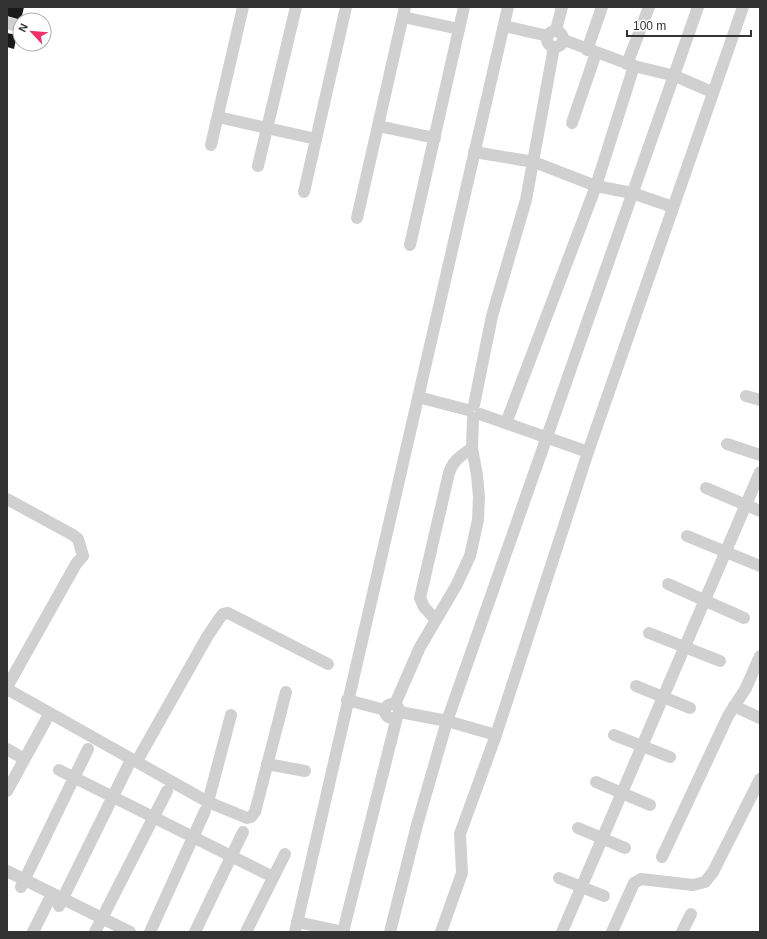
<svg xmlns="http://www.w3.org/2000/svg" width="767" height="939" font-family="Arial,sans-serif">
  <rect width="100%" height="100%" fill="#fff"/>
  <g fill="#1a1a1a">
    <polygon points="7,7 24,7 21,20 7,16"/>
    <polygon points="7,33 17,35 14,49 7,47"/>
  </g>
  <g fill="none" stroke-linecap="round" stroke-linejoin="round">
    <g stroke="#d0d0d0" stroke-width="12">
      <polyline points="403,17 459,29"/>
      <polyline points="7,23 17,26"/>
      <polyline points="504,26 548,36"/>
      <polyline points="556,30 562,7"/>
      <circle cx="555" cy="39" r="8"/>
      <polyline points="564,40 634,66 675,76 712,92"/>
      <polyline points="587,50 602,7"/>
      <polyline points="627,64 649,7"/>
      <polyline points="218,117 316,139"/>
      <polyline points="572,123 596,53"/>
      <polyline points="378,126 435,138"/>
      <polyline points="211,145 243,7"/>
      <polyline points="474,152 534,162 596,186 632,193 673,207"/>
      <polyline points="258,166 296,7"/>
      <polyline points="304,192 346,7"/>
      <polyline points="357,218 405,7"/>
      <polyline points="410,245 464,7"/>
      <polyline points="746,396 760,400"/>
      <polyline points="418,397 468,410"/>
      <polyline points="474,405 492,316 526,200 554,47"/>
      <polyline points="480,414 588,452"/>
      <polyline points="506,423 596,186 634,66"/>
      <polyline points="727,444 760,455"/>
      <polyline points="706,488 760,511"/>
      <polyline points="7,499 73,535 78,539 83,556 76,564 7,687"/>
      <polyline points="687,536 760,566"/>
      <polyline points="668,584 744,618"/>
      <path d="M435 619 424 607 420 598 449 473C453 460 461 456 472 448"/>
      <polyline points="649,633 720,661"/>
      <polyline points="636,686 690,708"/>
      <polyline points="7,689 208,802 247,818 251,817 255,812 286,692"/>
      <polyline points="347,700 385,710"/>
      <circle cx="392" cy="711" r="7"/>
      <polyline points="395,704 420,647 456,586 470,556 478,520 479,497 477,475 472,448 473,418"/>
      <polyline points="734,706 760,718"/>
      <polyline points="400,712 447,721 496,735 588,452 743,7"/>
      <polyline points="614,735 670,757"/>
      <polyline points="7,749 24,759"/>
      <polyline points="137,761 207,637 219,619 223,614 228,613 328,664"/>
      <polyline points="267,764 305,771"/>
      <polyline points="59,770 273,877"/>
      <polyline points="596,782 650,805"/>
      <polyline points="7,791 46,720"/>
      <polyline points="208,802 231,715"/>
      <polyline points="578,828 625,848"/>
      <polyline points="662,857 728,716 746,688 760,656"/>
      <polyline points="7,871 130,932"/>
      <polyline points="559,878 604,896"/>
      <polyline points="21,887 88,749"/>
      <polyline points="59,906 129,764"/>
      <polyline points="297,922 344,932"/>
      <polyline points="33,932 52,894"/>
      <polyline points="95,932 167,791"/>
      <polyline points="150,932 205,811"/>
      <polyline points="195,932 243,832"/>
      <polyline points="246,932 285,854"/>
      <polyline points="295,932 508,7"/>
      <polyline points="343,932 397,717"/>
      <polyline points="390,932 417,825 447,721 698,7"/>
      <polyline points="441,932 462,873 460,834 496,735"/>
      <polyline points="562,932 760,472"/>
      <polyline points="612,932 634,883 641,879 693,885 705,882 713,872 760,779"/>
      <polyline points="682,932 691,914"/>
    </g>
  </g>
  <rect width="767" height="939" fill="none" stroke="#333333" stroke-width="16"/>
  <g transform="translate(32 32) rotate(296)"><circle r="19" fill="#ffffff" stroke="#adadad"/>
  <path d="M0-3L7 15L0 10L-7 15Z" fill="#ee3166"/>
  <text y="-6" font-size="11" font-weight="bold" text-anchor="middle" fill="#333333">N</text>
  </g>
  <path d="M627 30v6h124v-6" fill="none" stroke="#333333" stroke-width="2"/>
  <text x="633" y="30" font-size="12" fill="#333333" stroke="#ffffff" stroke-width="3" paint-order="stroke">100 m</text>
</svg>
